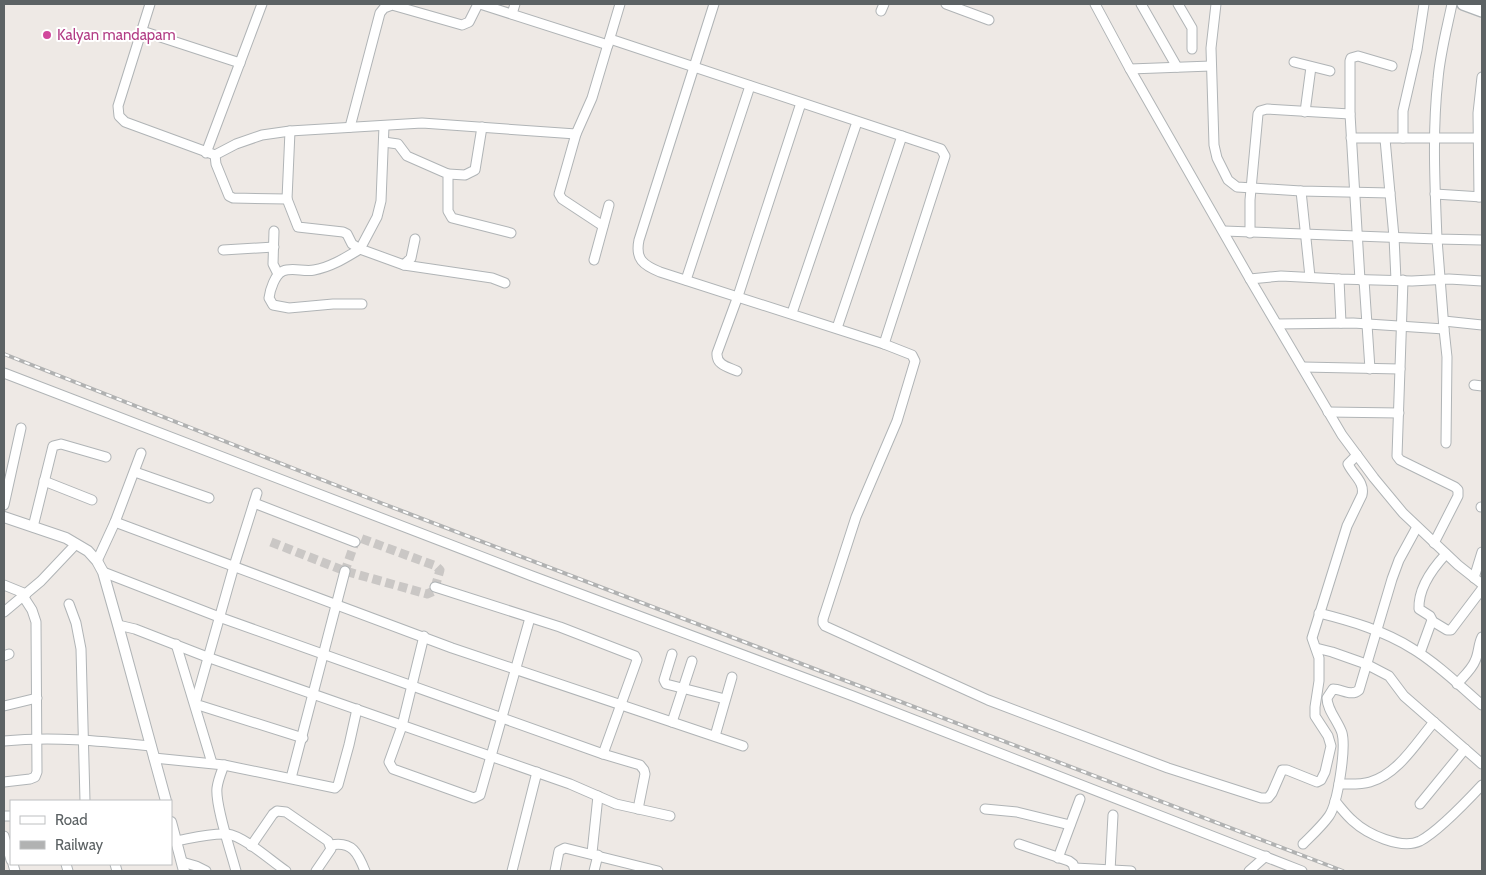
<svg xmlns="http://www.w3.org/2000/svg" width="1486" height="875" font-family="Cabin,sans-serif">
  <rect width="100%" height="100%" fill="#eee9e5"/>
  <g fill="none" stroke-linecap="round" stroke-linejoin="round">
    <polyline stroke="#cac7c5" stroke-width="9" stroke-dasharray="9 4.5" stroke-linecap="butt" points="271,542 345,571 427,594 434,591 440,570 436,566 360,538 355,542 345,571"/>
    <defs>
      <g id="minor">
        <polyline points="150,4 118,106 119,116 125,122 215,155 236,144 262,135 290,131 422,123 576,134 592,98 620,4"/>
        <polyline points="480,4 608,45"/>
        <path d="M714 4 639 240C635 259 643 265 660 272L884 344 912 355 915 361 897 421 856 517 823 619V623L825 626 988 700 1168 768 1261 798H1268L1272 793 1282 770H1287L1317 782 1321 780 1325 772 1331 746 1328 736 1315 716V707L1319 681V658L1312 638 1347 526 1362 495C1365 482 1353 475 1348 464L1357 455"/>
        <polyline points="946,4 989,20"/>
        <polyline points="1095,4 1130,69 1250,279 1342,435 1374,478 1403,513 1458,565 1482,584"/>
        <polyline points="1141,4 1177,67"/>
        <polyline points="1178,4 1192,28 1192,49"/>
        <polyline points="1216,4 1211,48 1214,145 1217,158 1228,180 1237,187 1301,191 1390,193"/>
        <path d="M1452 4C1447 28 1440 54 1438 79 1432 132 1435 186 1437 239L1482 240"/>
        <polyline points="881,11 884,4"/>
        <polyline points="512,14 515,4"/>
        <polyline points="142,31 240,63"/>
        <polyline points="610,39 941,149 945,156 884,344"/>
        <polyline points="1294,62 1330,71"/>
        <polyline points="1130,69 1211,66"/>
        <polyline points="1305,112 1311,67"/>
        <polyline points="384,126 381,201 377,217 360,249 404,265 411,258 415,239"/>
        <polyline points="350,127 380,13 384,8 392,5 462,25 469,22 478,4"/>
        <polyline points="576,134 559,194 562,199 603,226"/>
        <polyline points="1351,138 1482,138"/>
        <polyline points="1403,138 1403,111 1417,50 1424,4"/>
        <polyline points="1385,139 1394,237 1396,280"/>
        <polyline points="384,142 398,144 407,156 448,174 448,211 452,218 511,233"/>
        <polyline points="206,153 262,4"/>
        <polyline points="215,155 216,164 229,196 233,198 287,199 290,131"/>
        <polyline points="448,174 465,175 475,170 482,127"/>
        <polyline points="1301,191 1310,277"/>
        <polyline points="1435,194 1482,197"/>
        <polyline points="1479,197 1478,113 1482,77"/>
        <polyline points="287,199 298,227 343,232 347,234 352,244 360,249"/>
        <polyline points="274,231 273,264 278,274"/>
        <polyline points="1224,231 1437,239 1444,329 1353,323 1277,324"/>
        <polyline points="1250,233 1250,200 1258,114 1260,111 1267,109 1350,114"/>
        <path d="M360 249C345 258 331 267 314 270 304 272 292 267 283 271 275 274 270 290 269 298L273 305 289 308 333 304H362"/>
        <polyline points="223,250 274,247"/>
        <polyline points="594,260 609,205"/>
        <polyline points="404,265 492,278 505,283"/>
        <polyline points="1250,279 1281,276 1339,279 1412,281 1449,279 1482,281"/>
        <polyline points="1339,279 1341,323"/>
        <polyline points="686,280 750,86"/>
        <polyline points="1360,280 1350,114 1350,61 1351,58 1358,56 1392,66"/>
        <polyline points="1364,280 1370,369"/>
        <polyline points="1403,280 1397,456 1400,460 1455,487 1458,490 1458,496 1434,543"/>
        <polyline points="792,313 857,122"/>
        <polyline points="1444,321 1482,325"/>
        <polyline points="837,328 902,136"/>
        <polyline points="1444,329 1447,357 1446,443"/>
        <polyline points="1303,367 1400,369"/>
        <path d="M737 371C728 367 716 365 717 353L738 296 801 103"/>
        <polyline points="4,373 532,576 853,696 1302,871"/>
        <polyline points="1474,385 1482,386"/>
        <polyline points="1328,412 1399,413"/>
        <polyline points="135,472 209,498"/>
        <polyline points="44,481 92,500"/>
        <polyline points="257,493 234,566 195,704 303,738"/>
        <polyline points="254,503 355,542"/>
        <polyline points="4,505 21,428"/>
        <polyline points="1481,507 1482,507"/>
        <polyline points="115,522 452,648 743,746"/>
        <polyline points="33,527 53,446 61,444 106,457"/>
        <polyline points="97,561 115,522 141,453"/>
        <polyline points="103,572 219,617 603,754 640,765 644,770 645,774 638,809"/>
        <polyline points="1474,578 1482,552"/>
        <polyline points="4,585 26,594"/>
        <polyline points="435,587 560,627 635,656 637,660 603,754"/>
        <polyline points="69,604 76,623 81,649 85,801"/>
        <polyline points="4,612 41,581 76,544"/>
        <path d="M1319 613C1351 621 1385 631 1413 649 1438 664 1460 686 1482 705"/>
        <polyline points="1432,621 1447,630 1451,630 1482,589"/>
        <polyline points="118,625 135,629 207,657 570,784 616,804 670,816"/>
        <polyline points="424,636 402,726 389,762 393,769 474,798 480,795 530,618"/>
        <polyline points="176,644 212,763"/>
        <polyline points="1316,648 1332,652 1366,664 1389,676 1404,696 1482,764"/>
        <path d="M1420 653 1432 620 1430 616 1419 609C1418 588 1432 569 1446 554"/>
        <polyline points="672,654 664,680 666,684 725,699"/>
        <polyline points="4,656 9,654"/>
        <path d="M1457 684C1463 677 1472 669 1475 661 1479 653 1478 645 1482 637"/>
        <polyline points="4,706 37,698"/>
        <polyline points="672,722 692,661"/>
        <polyline points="715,736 732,677"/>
        <path d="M4 741C53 736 101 741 151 746"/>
        <polyline points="154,758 224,765 335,788 338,785 349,745 357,709"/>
        <path d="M224 765C221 773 218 780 217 788 215 805 231 852 236 871"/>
        <polyline points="291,778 345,571"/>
        <polyline points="4,782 30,779 35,777 37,772 36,622 32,610 23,596"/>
        <path d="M1339 784C1349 784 1360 785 1370 782 1398 774 1416 743 1434 722"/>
        <path d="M1335 801C1341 808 1346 815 1353 821 1367 834 1401 850 1420 841 1437 832 1468 800 1482 785"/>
        <polyline points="1420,804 1465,749"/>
        <polyline points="985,809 1017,812 1070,825"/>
        <polyline points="4,816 11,816"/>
        <polyline points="4,836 11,860"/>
        <path d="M176 841C192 838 210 833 227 834 244 836 271 861 286 871"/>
        <polyline points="1019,844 1069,861 1073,864 1075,871"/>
        <path d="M1303 844C1312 835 1322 826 1329 816 1338 803 1346 748 1342 733 1338 721 1327 710 1327 698L1333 689C1342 689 1351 697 1359 690L1392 579 1399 560 1417 527"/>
        <path d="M331 845C352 841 358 853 365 871"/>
        <polyline points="251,846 273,814 277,811 286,812 328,841 331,849 316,871"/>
        <polyline points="592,853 598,796"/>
        <polyline points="1058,858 1080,799"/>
        <polyline points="182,862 196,866 206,871"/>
        <polyline points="13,864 15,871"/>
        <polyline points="66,864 68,871"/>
        <polyline points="115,864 117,871"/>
        <polyline points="1075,868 1131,871"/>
        <polyline points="512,871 537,772"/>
        <polyline points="555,871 559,851 565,848 658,871"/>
        <polyline points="594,871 598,855"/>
        <polyline points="1110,871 1113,815"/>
        <polyline points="1249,871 1266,856"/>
      </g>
      <g id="tertiary">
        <polyline points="4,517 66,538 88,551 97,561 103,572 118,625 166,801"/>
        <polyline points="171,822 184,871"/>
      </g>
      <polyline id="secondary" points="1463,4 1482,11"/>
    </defs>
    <use href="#minor" stroke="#b0b4b6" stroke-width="11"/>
    <use href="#tertiary" stroke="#b0b4b6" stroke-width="12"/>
    <use href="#secondary" stroke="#afb4b6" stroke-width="14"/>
    <use href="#minor" stroke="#fff" stroke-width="9"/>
    <use href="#tertiary" stroke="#fff" stroke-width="10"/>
    <use href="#secondary" stroke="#fff" stroke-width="11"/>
    <defs>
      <polyline id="rail" points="4,354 381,503 1343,871"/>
    </defs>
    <use href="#rail" stroke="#b1b2b2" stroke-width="4"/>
    <use href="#rail" stroke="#fff" stroke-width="2" stroke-dasharray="5.5" stroke-linecap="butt"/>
  </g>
  <circle fill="#d1479c" stroke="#fff" stroke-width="2" cx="47" cy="35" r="5"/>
  <g text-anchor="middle" stroke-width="4" stroke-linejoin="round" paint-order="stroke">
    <g font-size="15" fill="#b23c85" stroke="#fff" text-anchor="start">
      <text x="57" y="40">Kalyan mandapam</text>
    </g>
  </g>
  <rect width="1486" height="875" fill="none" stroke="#5c6264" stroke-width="10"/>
  <rect x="10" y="800" width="162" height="65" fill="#ffffff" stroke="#bec0c1"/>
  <rect x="20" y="816" width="25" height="8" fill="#ffffff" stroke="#bec0c1"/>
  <text x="55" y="825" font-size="15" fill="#5c6264">Road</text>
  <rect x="20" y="841" width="25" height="8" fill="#b1b2b2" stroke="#bec0c1"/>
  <text x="55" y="850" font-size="15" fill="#5c6264">Railway</text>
</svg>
